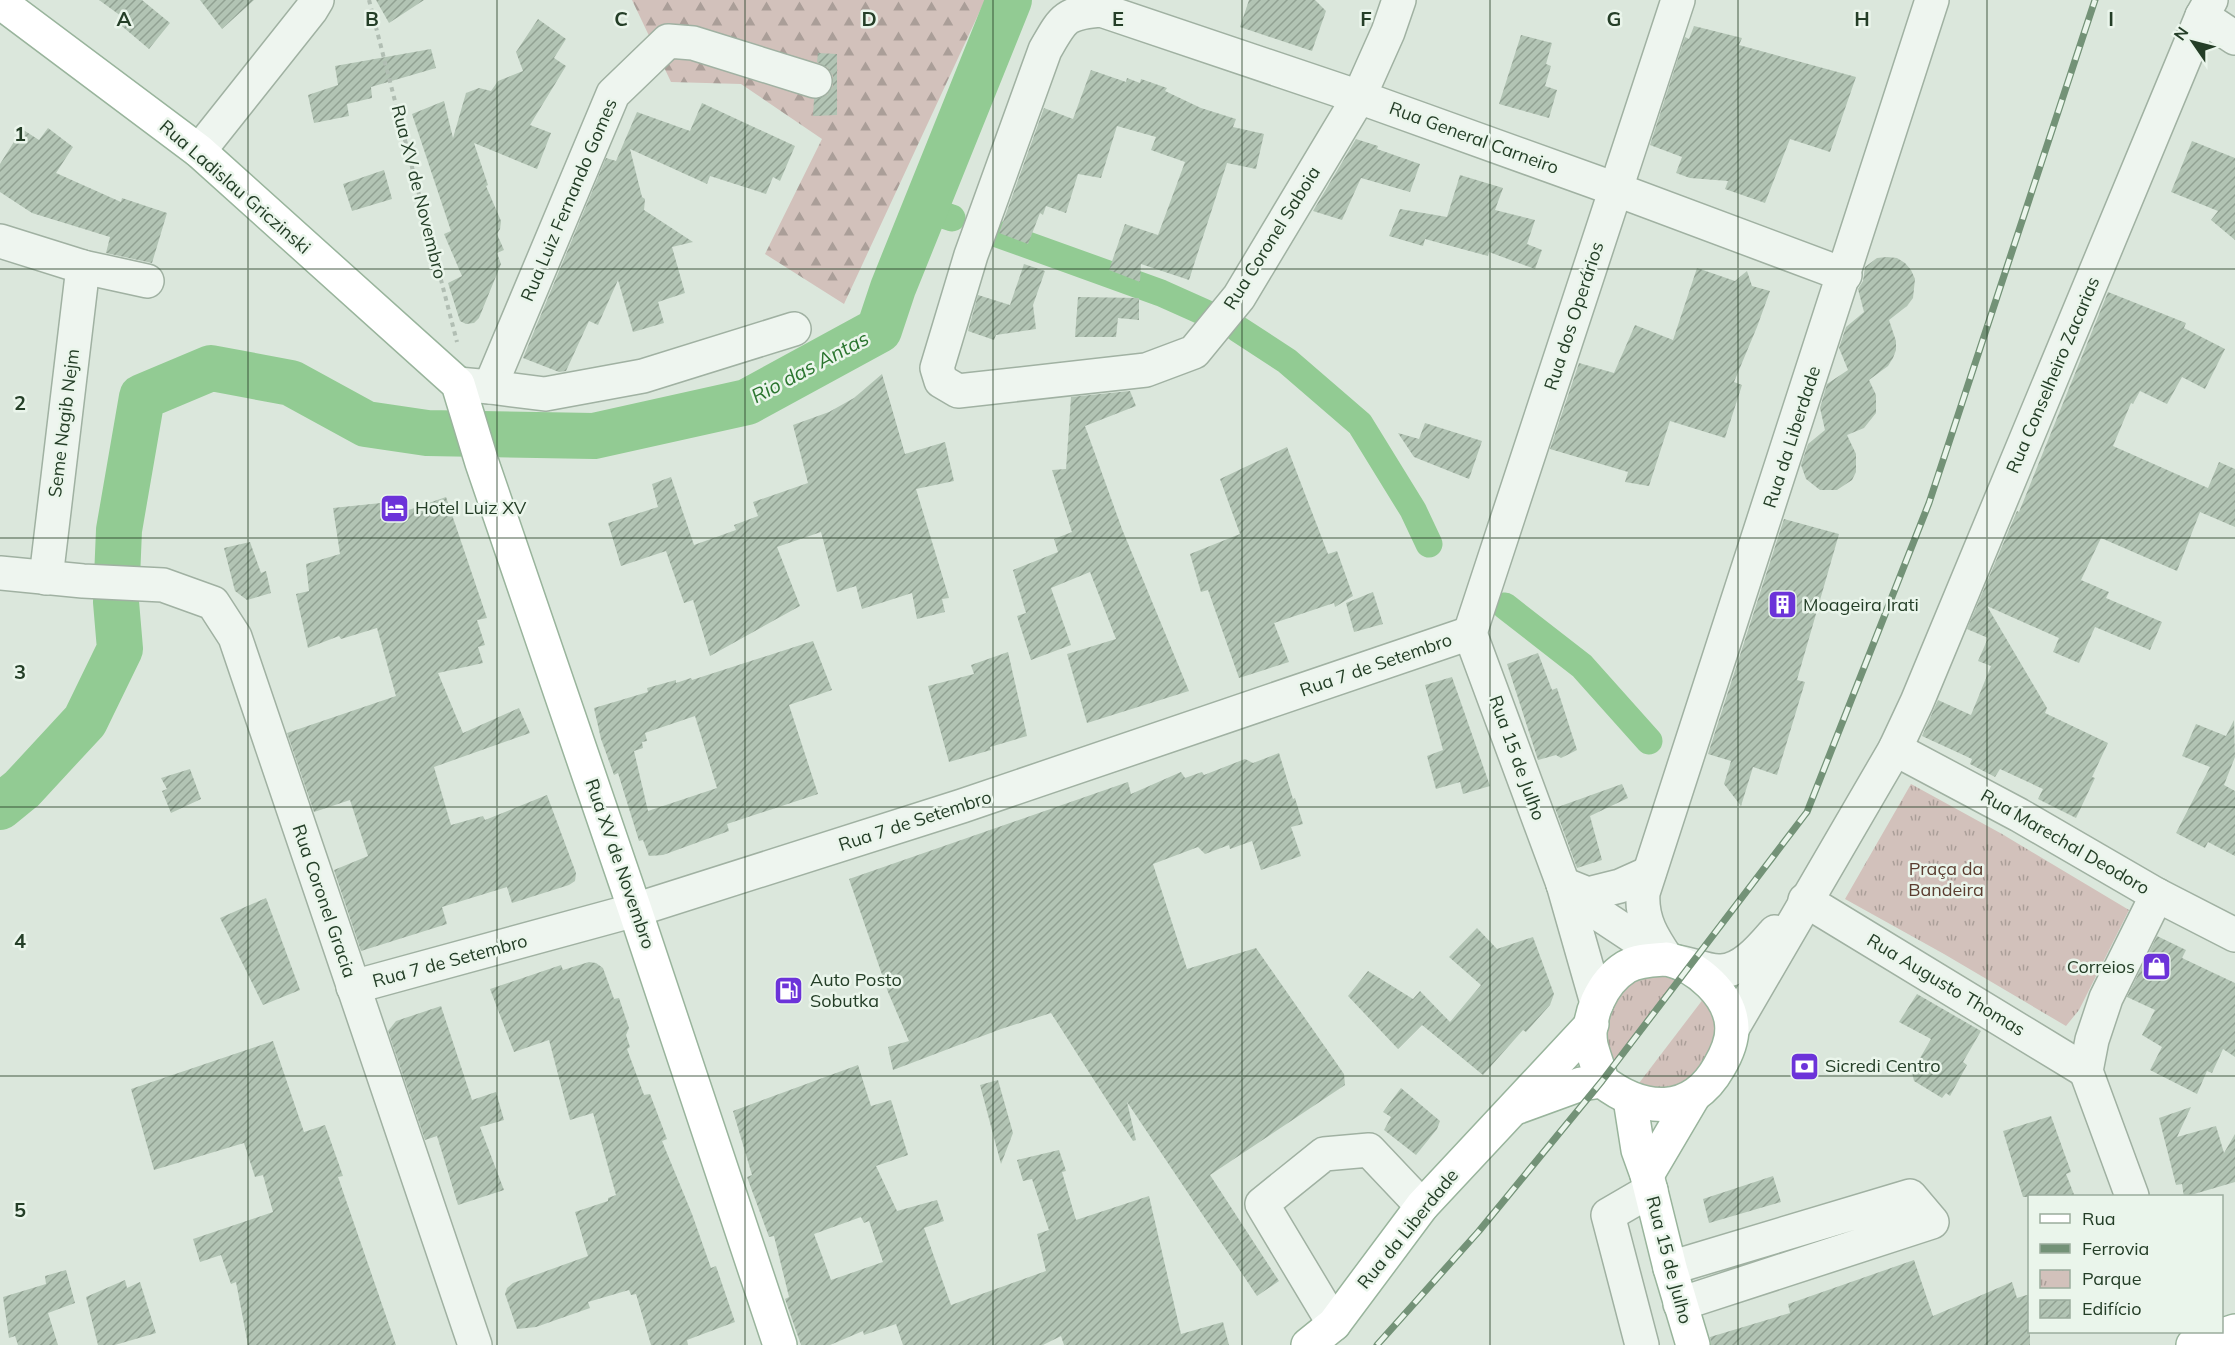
<svg xmlns="http://www.w3.org/2000/svg" width="2235" height="1345" font-family="Mulish,sans-serif">
  <defs>
    <pattern id="forest-firs" width="22" height="20" patternUnits="userSpaceOnUse" patternTransform="scale(1.5)"><rect width="22" height="20" fill="#d2c1bb"/><path d="M5 1l3.5 6h-7zM16 11l3.5 6h-7z" fill="#aa9e98"/></pattern>
    <pattern id="park-tufts" width="24" height="20" patternUnits="userSpaceOnUse" patternTransform="scale(1.5)"><rect width="24" height="20" fill="#d2c1bb"/><path d="M3 7l-1-3M5 7V3M7 7l1-3M15 17l-1-3M17 17v-4M19 17l1-3" fill="none" stroke="#aa9e98"/></pattern>
    <pattern id="building-hatch" width="6" height="6" patternUnits="userSpaceOnUse" patternTransform="scale(1.5)"><rect width="6" height="6" fill="#b2c4b4"/><path d="M-1 1l2-2M0 6l6-6M5 7l2-2" fill="none" stroke="#91a192"/></pattern>
  </defs>
  <rect width="100%" height="100%" fill="#dbe7dc"/>
  <polygon fill="url(#forest-firs)" points="632,0 985,0 844,304 765,254 822,139 741,84 671,82"/>
  <g fill="url(#park-tufts)">
    <polygon points="1911,784 2002,834 2129,910 2079,1010 2066,1026 1944,954 1845,899"/>
    <path d="M1642 974H1682L1611 1066C1609 1058 1603 1048 1603 1039 1603 1007 1619 993 1642 974Z"/>
    <polygon points="1707,994 1721,1029 1693,1085 1633,1091"/>
  </g>
  <g fill="none" stroke-linecap="round" stroke-linejoin="round">
    <g stroke="#92cb93" stroke-width="27">
      <polyline points="925,209 952,218"/>
      <polyline points="989,231 1161,293 1208,314"/>
      <polyline points="1238,329 1287,361 1360,424 1413,510 1429,544"/>
      <polyline points="1505,606 1582,666 1649,741"/>
    </g>
    <polyline stroke="#92cb93" stroke-width="46" points="0,807 22,789 85,721 120,649 116,602 119,530 142,397 211,368 291,383 366,424 427,433 594,436 747,402 879,330 893,288 1009,0"/>
  </g>
  <g fill="url(#building-hatch)" fill-rule="evenodd">
    <polygon points="99,0 142,0 170,23 149,49 117,22 121,16"/>
    <polygon points="200,0 254,0 222,29"/>
    <polygon points="376,0 424,0 389,23"/>
    <polygon points="1249,0 1315,0 1326,11 1312,51 1240,27"/>
    <polygon points="538,19 566,39 554,58 566,66 530,125 551,133 537,169 474,143 488,185 486,186 501,221 500,229 497,234 504,250 497,253 501,264 479,318 474,323 466,324 460,321 448,283 462,276 444,234 451,231 412,114 444,101 453,138 466,93 479,88 491,91 498,81 523,71 516,52"/>
    <polygon points="1694,26 1742,38 1739,45 1856,77 1830,152 1790,139 1765,203 1725,189 1728,181 1690,178 1676,173 1682,157 1650,145 1685,37 1689,39"/>
    <polygon points="1521,35 1552,43 1546,64 1551,66 1545,86 1557,90 1549,118 1499,104"/>
    <polygon points="431,49 436,68 371,87 372,98 347,104 349,116 314,123 308,95 338,85 335,66"/>
    <polygon points="818,53 837,54 837,115 813,116 814,99 827,95 833,86 833,76 828,68 817,62"/>
    <polygon points="1091,70 1126,82 1127,78 1140,83 1141,79 1167,88 1165,91 1201,108 1236,119 1233,127 1264,134 1256,169 1227,163 1189,280 1141,264 1140,282 1109,270 1125,224 1158,235 1185,162 1151,150 1156,137 1117,126 1101,178 1078,174 1066,213 1046,206 1043,215 1040,213 1028,244 999,233 1044,108 1073,119"/>
    <polygon points="702,103 795,146 780,181 773,177 766,194 710,176 707,184 630,149 642,197 645,199 644,210 693,242 672,247 685,293 658,302 664,323 633,332 618,280 598,325 589,321 566,371 559,372 523,358 606,158 616,161 637,112 690,131"/>
    <polygon points="48,128 73,147 56,173 121,202 122,198 167,213 152,263 106,253 110,237 32,213 0,192 0,164 22,129 39,140"/>
    <polygon points="1356,139 1378,146 1377,149 1420,164 1410,192 1361,178 1342,220 1313,211"/>
    <polygon points="2192,141 2235,158 2235,240 2211,220 2218,211 2171,192"/>
    <polygon points="384,170 392,199 352,211 343,184"/>
    <polygon points="1460,175 1503,188 1495,210 1535,220 1527,244 1542,250 1535,269 1489,252 1488,256 1425,239 1423,246 1389,236 1400,209 1447,217"/>
    <polygon points="1887,257 1897,258 1905,263 1911,270 1915,279 1913,298 1907,306 1889,320 1896,341 1896,350 1893,358 1888,366 1869,380 1876,395 1876,413 1864,428 1847,435 1856,454 1856,472 1852,480 1837,490 1820,490 1806,479 1801,465 1808,444 1825,430 1820,408 1827,384 1848,370 1839,348 1846,327 1864,312 1858,289 1863,281 1865,267 1877,258"/>
    <polygon points="1024,264 1045,271 1033,305 1036,329 996,335 994,340 968,331 978,295 1010,305"/>
    <polygon points="1697,268 1735,281 1747,271 1752,286 1770,291 1757,327 1734,382 1742,385 1725,438 1670,421 1649,486 1625,482 1628,472 1550,449 1579,363 1614,373 1635,325 1673,340"/>
    <polygon points="2108,292 2186,323 2184,328 2225,349 2205,389 2182,377 2167,404 2140,391 2133,404 2131,403 2113,446 2208,488 2219,462 2235,469 2235,527 2200,512 2177,571 2101,538 2081,580 2109,592 2106,598 2162,622 2150,650 2095,627 2079,663 2053,652 2059,638 1987,606 2047,708 2045,713 2108,743 2092,777 2095,778 2076,818 2038,799 2043,789 2000,769 1995,777 1970,764 1972,759 1922,736 1938,700 1971,715 1991,666 1978,661 1988,638 1967,629 2017,511 2019,512"/>
    <polygon points="1078,297 1139,298 1139,320 1118,318 1116,337 1075,337"/>
    <polygon points="882,374 905,454 945,442 954,481 916,489 949,598 942,599 945,612 917,619 912,593 862,609 856,586 837,592 821,532 777,547 800,606 710,656 693,600 684,603 666,551 621,566 608,523 658,507 652,484 671,477 694,545 736,530 734,525 758,516 753,502 808,483 793,425 829,412 854,398"/>
    <polygon points="1130,391 1136,406 1085,426 1122,529 1189,691 1087,723 1067,654 1116,639 1090,572 1051,588 1071,645 1031,660 1017,616 1026,613 1013,570 1058,552 1054,539 1072,532 1052,470 1066,469 1071,397"/>
    <polygon points="1425,423 1482,441 1469,479 1414,457 1398,433 1419,439"/>
    <polygon points="1287,447 1328,554 1337,551 1353,596 1335,607 1334,603 1274,623 1289,662 1239,678 1208,590 1201,592 1190,554 1240,534 1220,479"/>
    <polygon points="446,497 487,618 477,620 485,645 478,647 483,663 438,673 463,733 519,708 530,733 434,767 451,825 483,816 485,820 547,795 576,873 575,881 569,885 512,903 507,887 442,907 447,924 361,951 334,870 368,856 350,800 314,812 287,733 396,696 377,628 341,639 339,636 308,648 296,594 309,591 306,564 340,554 333,508 400,501 403,512"/>
    <polygon points="1784,519 1839,534 1797,680 1805,682 1777,775 1753,767 1741,806 1724,784 1731,761 1708,754"/>
    <polygon points="250,542 261,573 266,571 271,593 247,600 235,591 224,548"/>
    <polygon points="1373,592 1383,624 1354,632 1346,603"/>
    <path d="M813 641 832 690 789 705 818 794 727 824 729 831 663 855 649 856 643 840 639 841 618 773 614 775 601 739 594 708 648 692 647 688 676 680V683L691 678 692 680ZM695 716 717 788 648 811 634 751 643 748 642 742 647 741 645 733Z"/>
    <polygon points="1008,652 1027,736 990,747 991,750 949,762 928,686 974,674 971,665"/>
    <polygon points="1538,653 1552,690 1557,688 1577,750 1561,758 1556,755 1538,760 1507,664"/>
    <polygon points="1452,677 1490,786 1463,794 1460,782 1436,789 1427,756 1443,750 1425,685"/>
    <polygon points="2234,720 2235,757 2224,785 2235,791 2235,856 2208,842 2205,848 2176,833 2210,767 2182,756 2196,724 2226,736"/>
    <polygon points="1279,753 1293,799 1295,798 1303,824 1291,827 1301,856 1261,870 1252,841 1230,849 1229,845 1205,854 1198,847 1153,864 1187,969 1256,948 1344,1074 1345,1085 1210,1175 1279,1281 1257,1296 1127,1102 1136,1140 1133,1141 1051,1013 1001,1029 893,1070 888,1047 909,1041 888,992 849,879 1128,782 1131,794 1181,772 1185,778 1202,772 1204,775 1245,759 1253,763"/>
    <polygon points="190,769 201,799 171,813 162,791 167,789 161,778"/>
    <polygon points="1622,784 1628,798 1590,816 1602,860 1577,868 1555,808"/>
    <polygon points="266,898 300,990 263,1005 220,918"/>
    <polygon points="1477,928 1497,949 1533,937 1554,994 1550,1005 1526,1032 1523,1030 1483,1075 1422,1025 1398,1049 1348,996 1368,971 1413,999 1420,991 1450,1022 1481,985 1449,957"/>
    <polygon points="2157,936 2186,950 2182,958 2235,983 2235,1057 2223,1049 2212,1073 2207,1071 2197,1094 2150,1070 2162,1047 2142,1035 2155,1010 2127,997"/>
    <polygon points="589,962 596,963 603,968 614,999 619,998 629,1028 626,1035 630,1047 627,1049 644,1095 650,1094 667,1139 662,1141 692,1214 711,1268 716,1266 735,1322 687,1340 688,1345 651,1345 636,1294 631,1295 629,1290 588,1302 590,1308 536,1327 517,1329 505,1294 507,1288 513,1283 588,1256 575,1212 608,1201 608,1198 616,1195 593,1113 570,1120 549,1040 514,1052 490,989 561,965 563,970"/>
    <polygon points="1917,994 1981,1031 1963,1062 1967,1065 1950,1096 1946,1093 1942,1098 1914,1081 1912,1072 1931,1039 1899,1022"/>
    <polygon points="441,1006 472,1100 496,1092 504,1120 480,1127 504,1190 458,1205 437,1136 425,1140 388,1031 396,1021"/>
    <polygon points="273,1041 304,1132 325,1125 343,1176 338,1177 396,1345 248,1345 236,1282 231,1284 221,1255 200,1262 193,1239 273,1212 263,1175 255,1177 244,1143 154,1170 131,1089"/>
    <path d="M858 1065 871 1106 891 1100 908 1155 876 1166 897 1211 937 1200 944 1221 924 1228 951 1305 1046 1271 1037 1234 1049 1230 1032 1179 1023 1181 1017 1160 1059 1150 1066 1171 1062 1172 1076 1220 1149 1196 1181 1334 1223 1322 1229 1345H1064L1061 1336 1043 1345H903L896 1324 864 1335 863 1331 830 1345H801L785 1299 789 1297 774 1236 769 1237 747 1177 752 1175 733 1111ZM861 1217 864 1223 869 1221 883 1262 831 1280 814 1234Z"/>
    <polygon points="998,1080 1013,1133 1001,1164 980,1085"/>
    <polygon points="1401,1088 1440,1121 1437,1129 1416,1155 1384,1130 1391,1117 1383,1112"/>
    <polygon points="2191,1107 2177,1137 2216,1126 2224,1153 2235,1134 2235,1182 2184,1197 2182,1184 2176,1185 2159,1118"/>
    <polygon points="2051,1116 2071,1172 2066,1174 2075,1197 2023,1197 2003,1131"/>
    <polygon points="1773,1176 1781,1202 1709,1223 1703,1199"/>
    <polygon points="1914,1260 1933,1316 2012,1282 2017,1298 2030,1294 2030,1345 1711,1345 1710,1337 1790,1313 1788,1304"/>
    <polygon points="66,1270 75,1303 48,1313 58,1345 18,1345 15,1336 9,1338 3,1297 46,1284 45,1276"/>
    <polygon points="125,1280 127,1288 140,1282 156,1333 115,1345 98,1345 86,1297"/>
  </g>
  <g fill="none" stroke-linecap="round" stroke-linejoin="round">
    <defs>
      <g id="minor">
        <path d="M1399 0 1388 32 1359 97 1239 297 1194 352 1146 370 958 391 941 381 937 368 971 255 1045 50C1063 19 1064 13 1101 10L1359 97 1615 189 1845 275"/>
        <polyline points="2202,16 2235,38"/>
        <polyline points="199,151 311,10 317,0"/>
        <polyline points="0,241 83,267 147,281"/>
        <polyline points="458,384 490,387 613,94 668,41 693,43 815,81"/>
        <polyline points="490,387 545,394 643,376 794,329"/>
        <polyline points="0,573 83,581 163,585 213,603 235,637 475,1345"/>
        <polyline points="46,578 83,267"/>
        <polyline points="1470,633 1678,0"/>
        <polyline points="1470,633 1563,884 1597,1003"/>
        <polyline points="1895,749 2019,815 2157,895 2235,935"/>
        <polyline points="1563,884 1599,914 1664,957"/>
        <polyline points="1563,884 1588,894 1620,886 1649,873"/>
        <polyline points="1805,900 2086,1071"/>
        <path d="M1667 959C1653 938 1641 920 1643 893L1932 0"/>
        <path d="M1678 962C1691 964 1706 971 1719 971 1742 972 1762 947 1775 932"/>
        <polyline points="353,987 635,910 962,806 1470,633"/>
        <polyline points="1732,1029 1895,749 1917,702 2202,16 2211,0"/>
        <polyline points="2132,1196 2086,1071 2092,1040 2106,998 2157,895"/>
        <polyline points="1670,1268 1910,1196 1932,1222 1680,1304"/>
        <polyline points="1334,1324 1262,1204 1324,1154 1369,1150 1422,1206"/>
        <polyline points="1642,1345 1608,1215 1651,1190"/>
      </g>
      <g id="major">
        <polyline points="0,2 199,151 458,384 482,463 635,910 780,1345"/>
        <path d="M1667 959C1697 966 1731 995 1732 1028 1732 1041 1725 1057 1719 1067 1691 1117 1642 1112 1602 1081 1599 1069 1594 1057 1591 1045 1586 1017 1602 982 1626 967 1638 960 1653 960 1667 959Z"/>
        <polyline points="1630,1099 1638,1150 1647,1175 1670,1268 1693,1345"/>
        <polyline points="1518,1107 1581,1084 1602,1081"/>
        <polyline points="1647,1175 1693,1097"/>
        <polyline points="1308,1345 1334,1324 1422,1206 1592,1024"/>
        <polyline points="2193,1345 2235,1331"/>
      </g>
    </defs>
    <use href="#minor" stroke="#a0b1a2" stroke-width="36"/>
    <use href="#major" stroke="#99b49c" stroke-width="36"/>
    <polyline stroke="#b1beb3" stroke-width="4" stroke-dasharray="4.5 4.5" stroke-linecap="butt" points="369,0 457,342"/>
    <use href="#minor" stroke="#eef5ef" stroke-width="33"/>
    <use href="#major" stroke="#fff" stroke-width="33"/>
    <defs>
      <polyline id="rail" points="1377,1345 1479,1231 1602,1081 1807,812 1929,503 2095,0"/>
    </defs>
    <use href="#rail" stroke="#739277" stroke-width="7"/>
    <use href="#rail" stroke="#eaf5eb" stroke-width="4.5" stroke-dasharray="14" stroke-linecap="butt"/>
  </g>
  <path fill="none" stroke="#243e27" stroke-width="1.5" stroke-opacity="0.55" d="M248 0V1345M497 0V1345M745 0V1345M993 0V1345M1242 0V1345M1490 0V1345M1738 0V1345M1987 0V1345M0 269H2235M0 538H2235M0 807H2235M0 1076H2235"/>
  <defs>
    <symbol id="hotel-square" viewBox="-11 -11 22 22"><rect x="-9" y="-9" width="18" height="18" rx="4" fill="#6c33d9" stroke="#eaf5eb"/><path d="M-6-4.5h1.5V1H6V5H4.5V3h-9V5H-6ZM-4 0a1.8 1.8 0 1 1 3.6 0ZM.5 0V-2.5h3Q6-2.5 6 0Z" fill="#fff"/></symbol>
    <symbol id="building-square" viewBox="-11 -11 22 22"><rect x="-9" y="-9" width="18" height="18" rx="4" fill="#6c33d9" stroke="#eaf5eb"/><path d="M-4-6H4V6H1V3H-1V6H-4ZM-2.5-4.3h1.7v1.8h-1.7ZM.8-4.3h1.7v1.8H.8ZM-2.5-1h1.7V.8h-1.7ZM.8-1h1.7V.8H.8Z" fill="#fff"/></symbol>
    <symbol id="shop-square" viewBox="-11 -11 22 22"><rect x="-9" y="-9" width="18" height="18" rx="4" fill="#6c33d9" stroke="#eaf5eb"/><path d="M-5-2.5h2.3a2.7 3.5 0 0 1 5.4 0H5L5.5 6h-11ZM-1.5-2.5h3a1.5 2.3 0 0 0-3 0Z" fill="#fff"/></symbol>
    <symbol id="fuel-square" viewBox="-11 -11 22 22"><rect x="-9" y="-9" width="18" height="18" rx="4" fill="#6c33d9" stroke="#eaf5eb"/><path d="M-5.5-6h7V0h2V4h1.3V-2.5L3-4.5l.8-.8L6-3V5H2.5V1h-1V6h-7ZM-4.2-4.7v3.2H.2V-4.7Z" fill="#fff"/></symbol>
    <symbol id="bank-square" viewBox="-11 -11 22 22"><rect x="-9" y="-9" width="18" height="18" rx="4" fill="#6c33d9" stroke="#eaf5eb"/><path d="M-6-4H6V4H-6ZM0-2.3a2.3 2.3 0 1 0 0 4.6a2.3 2.3 0 1 0 0-4.6Z" fill="#fff"/></symbol>
  </defs>
  <g fill-rule="evenodd">
    <use href="#hotel-square" x="378" y="492" width="33" height="33"/>
    <use href="#building-square" x="1766" y="588" width="33" height="33"/>
    <use href="#shop-square" x="2140" y="950" width="33" height="33"/>
    <use href="#fuel-square" x="772" y="974" width="33" height="33"/>
    <use href="#bank-square" x="1788" y="1050" width="33" height="33"/>
  </g>
  <g text-anchor="middle" stroke-width="5" stroke-linejoin="round" paint-order="stroke">
    <g font-size="18" fill="#243e27" stroke="#eaf5eb">
      <text transform="translate(1474 138) rotate(20)" y="6">Rua General Carneiro</text>
      <text transform="translate(235 187) rotate(41)" y="6">Rua Ladislau Griczinski</text>
      <text transform="translate(419 192) rotate(76)" y="6">Rua XV de Novembro</text>
      <text transform="translate(569 200) rotate(-67)" y="6">Rua Luiz Fernando Gomes</text>
      <text transform="translate(1272 238) rotate(-58)" y="6">Rua Coronel Saboia</text>
      <text transform="translate(1574 316) rotate(-72)" y="6">Rua dos Operários</text>
      <text transform="translate(2053 375) rotate(-67)" y="6">Rua Conselheiro Zacarias</text>
      <text transform="translate(64 423) rotate(-83)" y="6">Seme Nagib Nejm</text>
      <text transform="translate(1792 437) rotate(-72)" y="6">Rua da Liberdade</text>
      <text transform="translate(1376 665) rotate(-19)" y="6">Rua 7 de Setembro</text>
      <text transform="translate(1517 758) rotate(70)" y="6">Rua 15 de Julho</text>
      <text transform="translate(915 821) rotate(-18)" y="6">Rua 7 de Setembro</text>
      <text transform="translate(2065 842) rotate(30)" y="6">Rua Marechal Deodoro</text>
      <text transform="translate(620 864) rotate(71)" y="6">Rua XV de Novembro</text>
      <text transform="translate(324 901) rotate(71)" y="6">Rua Coronel Gracia</text>
      <text transform="translate(450 961) rotate(-15)" y="6">Rua 7 de Setembro</text>
      <text transform="translate(1946 985) rotate(31)" y="6">Rua Augusto Thomas</text>
      <text transform="translate(1408 1229) rotate(-51)" y="6">Rua da Liberdade</text>
      <text transform="translate(1669 1260) rotate(75)" y="6">Rua 15 de Julho</text>
    </g>
    <g font-size="18" fill="#243e27" stroke="#eaf5eb" text-anchor="start">
      <text x="415" y="514">Hotel Luiz XV</text>
      <text x="1803" y="611">Moageira Irati</text>
      <text x="2135" y="973" text-anchor="end">Correios</text>
      <text x="810" y="986">Auto Posto<tspan x="810" dy="21">Sobutka</tspan></text>
      <text x="1825" y="1072">Sicredi Centro</text>
    </g>
    <g font-size="18" fill="#5b3d30" stroke="#eaf5eb">
      <text x="1946" y="875">Praça da<tspan x="1946" dy="21">Bandeira</tspan></text>
    </g>
    <g font-size="20" font-style="italic" fill="#2b752f" stroke="#eaf5eb">
      <text transform="translate(810 367) rotate(-28)" y="7">Rio das Antas</text>
    </g>
  </g>
  <g font-size="20" text-anchor="middle" font-weight="bold" fill="#243e27" stroke="#eaf5eb" stroke-width="5" stroke-linejoin="round" paint-order="stroke">
    <text x="124" y="26">A</text>
    <text x="372" y="26">B</text>
    <text x="621" y="26">C</text>
    <text x="869" y="26">D</text>
    <text x="1118" y="26">E</text>
    <text x="1366" y="26">F</text>
    <text x="1614" y="26">G</text>
    <text x="1862" y="26">H</text>
    <text x="2111" y="26">I</text>
    <text x="20" y="141">1</text>
    <text x="20" y="410">2</text>
    <text x="20" y="679">3</text>
    <text x="20" y="948">4</text>
    <text x="20" y="1217">5</text>
  </g>
  <rect x="2028" y="1195" width="195" height="138" fill="#eaf5eb" stroke="#9bac9d" stroke-width="1.5"/>
  <rect x="2040" y="1214" width="30" height="9" fill="#ffffff" stroke="#9bac9d" stroke-width="1.5"/>
  <text x="2082" y="1225" font-size="18" fill="#243e27">Rua</text>
  <rect x="2040" y="1244" width="30" height="9" fill="#739277" stroke="#9bac9d" stroke-width="1.5"/>
  <text x="2082" y="1255" font-size="18" fill="#243e27">Ferrovia</text>
  <rect x="2040" y="1270" width="30" height="18" fill="url(#park-tufts)" stroke="#9bac9d" stroke-width="1.5"/>
  <text x="2082" y="1285" font-size="18" fill="#243e27">Parque</text>
  <rect x="2040" y="1300" width="30" height="18" fill="url(#building-hatch)" stroke="#9bac9d" stroke-width="1.5"/>
  <text x="2082" y="1315" font-size="18" fill="#243e27">Edifício</text>
  <g transform="translate(2193 42) rotate(305)" stroke="#eaf5eb" stroke-width="4.5" paint-order="stroke">
  <path d="M0-4.5L10 22L0 15L-10 22Z" fill="#243e27"/>
  <text y="-9" font-size="16" font-weight="bold" text-anchor="middle" fill="#243e27">N</text>
  </g>
</svg>
